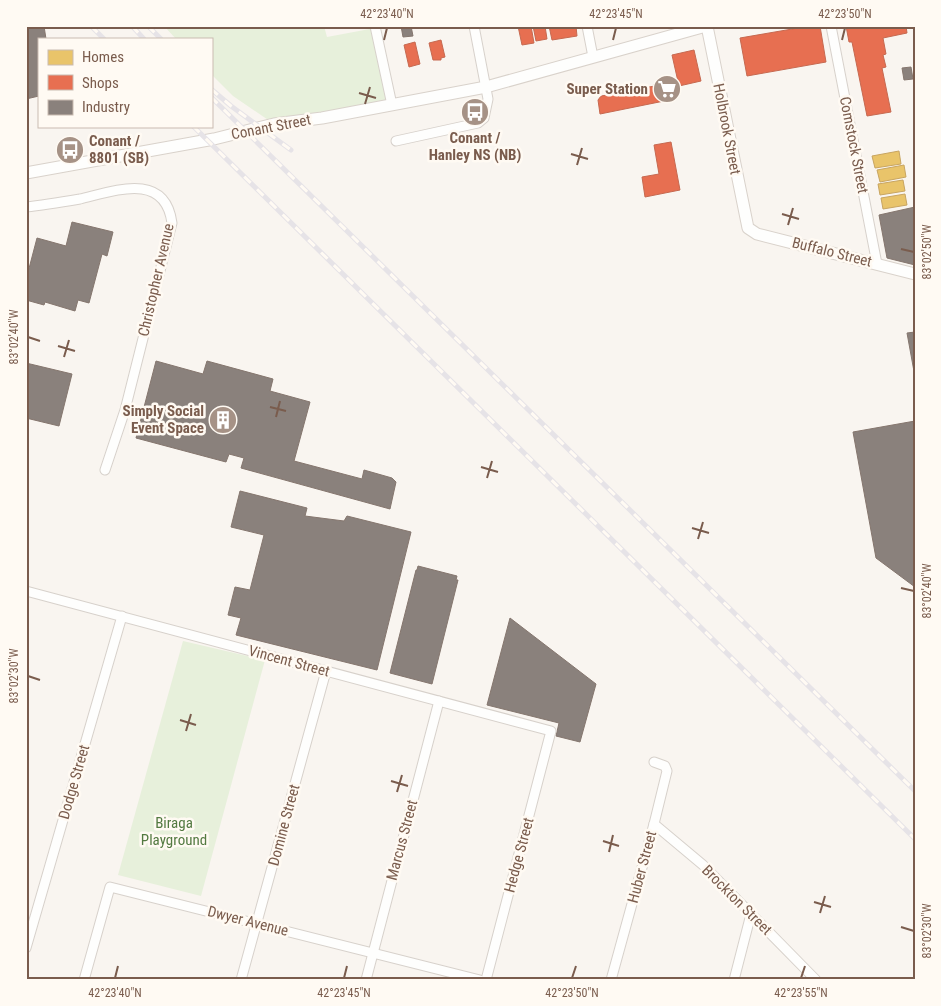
<svg xmlns="http://www.w3.org/2000/svg" width="941" height="1006" font-family="'Roboto Condensed',sans-serif">
  <rect width="100%" height="100%" fill="#f9f5f0"/>
  <g fill="#e7f0db">
    <polygon points="164,26 324,26 327,37 375,28 392,105 274,124 233,96 211,74 211,39 176,39"/>
    <polygon points="183,641 265,660 201,896 118,875"/>
  </g>
  <g fill="#e9c46a" stroke="#c8a561">
    <polygon points="899,151 901,164 875,168 872,156"/>
    <polygon points="904,165 906,177 880,182 877,170"/>
    <polygon points="903,180 905,191 880,195 878,184"/>
    <polygon points="905,194 907,205 883,209 881,198"/>
  </g>
  <g fill="#e76f51" stroke="#c66950">
    <polygon points="518,26 531,26 534,43 522,45"/>
    <polygon points="533,26 545,26 547,39 536,41"/>
    <polygon points="549,26 576,26 577,36 552,40"/>
    <polygon points="798,26 820,26 826,62 747,76 740,38 798,28"/>
    <polygon points="846,26 906,26 907,33 883,38 886,54 883,55 886,67 882,68 891,112 867,116 852,42 849,42"/>
    <polygon points="441,40 445,57 441,58 441,60 433,60 429,43"/>
    <polygon points="415,42 420,64 409,67 404,45"/>
    <polygon points="694,50 701,81 679,86 672,55"/>
    <polygon points="661,83 661,84 667,83 672,86 674,99 600,114 598,100 601,96 607,95 606,93 630,90 629,88 636,87 637,89 655,86 654,84"/>
    <polygon points="671,142 680,190 645,197 642,177 659,174 654,145"/>
  </g>
  <g fill="#8a817c" stroke="#85766e">
    <polygon points="26,26 44,26 46,39 39,39 39,96 26,99"/>
    <polygon points="401,26 411,26 413,36 403,37"/>
    <polygon points="911,67 913,79 904,80 902,68"/>
    <polygon points="915,207 915,265 887,258 879,215"/>
    <polygon points="72,222 113,232 107,256 102,254 89,303 78,300 75,311 45,302 44,305 26,300 26,280 37,238 66,246"/>
    <polygon points="915,332 915,377 907,333"/>
    <polygon points="156,361 203,374 207,361 273,379 270,391 310,402 294,461 362,479 364,470 392,478 396,482 390,509 241,468 244,458 229,454 226,462 136,438"/>
    <polygon points="26,363 72,374 59,426 26,418"/>
    <polygon points="915,421 915,587 876,558 853,432"/>
    <polygon points="240,491 307,508 305,516 344,521 347,516 411,532 377,670 236,635 241,618 228,615 235,587 250,590 264,535 231,527"/>
    <polygon points="418,566 457,576 456,580 458,580 432,684 390,673 416,570 417,570"/>
    <polygon points="510,618 596,684 580,742 556,736 559,723 487,705"/>
  </g>
  <g fill="none" stroke-linecap="round" stroke-linejoin="round">
    <defs>
      <g id="street">
        <polyline points="375,26 392,105"/>
        <polyline points="587,26 593,57"/>
        <polyline points="831,26 877,264"/>
        <polyline points="396,141 478,123 484,118 488,99 474,26"/>
        <path d="M26 207C44 205 62 202 80 199 114 191 165 171 172 223L125 410 105 470"/>
        <polyline points="26,591 551,731 486,980"/>
        <polyline points="654,824 703,865 816,980"/>
        <polyline points="26,948 122,616"/>
        <polyline points="84,980 110,887 480,980"/>
        <polyline points="241,980 326,671"/>
        <polyline points="366,980 439,701"/>
        <polyline points="611,980 654,824 667,771 665,766 654,762"/>
        <polyline points="734,980 751,914"/>
      </g>
      <g id="secondary">
        <polyline points="707,26 748,228 757,234 915,274"/>
        <polyline points="26,173 214,139 274,124 322,118 486,87 706,26"/>
      </g>
    </defs>
    <use href="#street" stroke="#d7d1cb" stroke-width="11"/>
    <use href="#secondary" stroke="#d9d2cb" stroke-width="13"/>
    <use href="#street" stroke="#fefefd" stroke-width="9"/>
    <use href="#secondary" stroke="#fefefd" stroke-width="11"/>
    <defs>
      <g id="rail">
        <polyline points="91,26 104,39"/>
        <polyline points="132,26 144,39"/>
        <polyline points="148,26 161,39"/>
        <polyline points="211,89 231,106 291,150"/>
        <polyline points="211,97 915,791"/>
        <polyline points="193,126 915,839"/>
      </g>
    </defs>
    <use href="#rail" stroke="#e6e3e7" stroke-width="5"/>
    <use href="#rail" stroke="#fffaf3" stroke-width="3" stroke-dasharray="9" stroke-linecap="butt"/>
  </g>
  <path fill="none" stroke="#7a5c4d" stroke-width="2" d="M384 40 387 28M613 40 616 28M842 40 845 28M359 93 376 98M365 104 370 87M571 154 588 159M577 165 582 148M782 214 799 219M788 225 793 208M901 249 914 252M28 337 40 341M58 346 75 351M64 357 69 340M270 407 286 411M276 417 280 401M481 467 498 472M487 478 492 461M692 528 709 533M698 539 703 522M901 588 914 591M28 676 40 680M180 720 196 725M186 731 191 714M391 781 408 786M397 792 402 775M603 841 619 846M609 852 613 835M814 902 831 907M820 913 825 896M901 927 914 931M115 978 118 966M344 978 347 966M572 978 576 966M801 978 805 966"/>
  <defs>
    <symbol id="supermarket-disc" viewBox="-11 -11 22 22"><circle r="9.5" fill="#a69286" stroke="#fffaf3"/><path d="M-6-5.5h2.5l.6 2H6L4.5 2H-2.5L-4.4-4H-6ZM-1.5 3.2a1.3 1.3 0 1 0 .1 0ZM3 3.2a1.3 1.3 0 1 0 .1 0Z" fill="#fff"/></symbol>
    <symbol id="bus-disc" viewBox="-11 -11 22 22"><circle r="9.5" fill="#a69286" stroke="#fffaf3"/><path d="M-5-6H5V4H4V6H2V4H-2V6H-4V4H-5ZM-3.5-4V0h7V-4ZM-3.5 1.2v1.5H-2V1.2ZM2 1.2v1.5H3.5V1.2Z" fill="#fff"/></symbol>
    <symbol id="building-disc" viewBox="-11 -11 22 22"><circle r="9.5" fill="#a69286" stroke="#fffaf3"/><path d="M-4-6H4V6H1V3H-1V6H-4ZM-2.5-4.3h1.7v1.8h-1.7ZM.8-4.3h1.7v1.8H.8ZM-2.5-1h1.7V.8h-1.7ZM.8-1h1.7V.8H.8Z" fill="#fff"/></symbol>
  </defs>
  <g fill-rule="evenodd">
    <use href="#supermarket-disc" x="651" y="73" width="32" height="32"/>
    <use href="#bus-disc" x="459" y="96" width="32" height="32"/>
    <use href="#bus-disc" x="54" y="134" width="32" height="32"/>
    <use href="#building-disc" x="207" y="404" width="32" height="32"/>
  </g>
  <g text-anchor="middle" stroke-width="5" stroke-linejoin="round" paint-order="stroke">
    <g font-size="15" font-weight="bold" fill="#7a5c4d" stroke="#fffaf3" text-anchor="end">
      <text x="648" y="94">Super Station</text>
      <text x="475" y="143" text-anchor="middle">Conant /<tspan x="475" dy="17">Hanley NS (NB)</tspan></text>
      <text x="89" y="146" text-anchor="start">Conant /<tspan x="89" dy="17">8801 (SB)</tspan></text>
      <text x="204" y="416">Simply Social<tspan x="204" dy="17">Event Space</tspan></text>
    </g>
    <g font-size="15" fill="#7a5c4d" stroke="#fffaf3">
      <text transform="translate(271 127) rotate(-11)" y="5">Conant Street</text>
      <text transform="translate(727 129) rotate(79)" y="5">Holbrook Street</text>
      <text transform="translate(854 145) rotate(79)" y="5">Comstock Street</text>
      <text transform="translate(832 252) rotate(14)" y="5">Buffalo Street</text>
      <text transform="translate(156 280) rotate(-77)" y="5">Christopher Avenue</text>
      <text transform="translate(289 661) rotate(15)" y="5">Vincent Street</text>
      <text transform="translate(74 782) rotate(-74)" y="5">Dodge Street</text>
      <text transform="translate(284 825) rotate(-75)" y="5">Domine Street</text>
      <text transform="translate(402 840) rotate(-75)" y="5">Marcus Street</text>
      <text transform="translate(519 855) rotate(-75)" y="5">Hedge Street</text>
      <text transform="translate(642 867) rotate(-75)" y="5">Huber Street</text>
      <text transform="translate(737 900) rotate(45)" y="5">Brockton Street</text>
      <text transform="translate(248 921) rotate(14)" y="5">Dwyer Avenue</text>
    </g>
    <g font-size="15" fill="#537a41" stroke="#fffaf3">
      <text x="174" y="828">Biraga<tspan x="174" dy="17">Playground</tspan></text>
    </g>
  </g>
  <rect width="941" height="1006" fill="none" stroke="#fffaf3" stroke-width="55"/>
  <rect x="38" y="38" width="175" height="90" fill="#fffaf3" stroke="#cabbb1"/>
  <rect x="48" y="50" width="25" height="15" fill="#e9c46a" stroke="#cabbb1"/>
  <text x="82" y="62" font-size="15" fill="#7a5c4d">Homes</text>
  <rect x="48" y="75" width="25" height="15" fill="#e76f51" stroke="#cabbb1"/>
  <text x="82" y="88" font-size="15" fill="#7a5c4d">Shops</text>
  <rect x="48" y="100" width="25" height="15" fill="#8a817c" stroke="#cabbb1"/>
  <text x="82" y="112" font-size="15" fill="#7a5c4d">Industry</text>
  <rect x="28" y="28" width="886" height="950" fill="none" stroke="#7a5c4d" stroke-width="2"/>
  <g font-size="12" text-anchor="middle" fill="#7a5c4d">
    <text x="387" y="18">42°23'40"N</text>
    <text x="616" y="18">42°23'45"N</text>
    <text x="845" y="18">42°23'50"N</text>
    <text transform="translate(927 252) rotate(-90)" y="4">83°02'50"W</text>
    <text transform="translate(14 337) rotate(-90)" y="4">83°02'40"W</text>
    <text transform="translate(927 591) rotate(-90)" y="4">83°02'40"W</text>
    <text transform="translate(14 676) rotate(-90)" y="4">83°02'30"W</text>
    <text transform="translate(927 931) rotate(-90)" y="4">83°02'30"W</text>
    <text x="115" y="997">42°23'40"N</text>
    <text x="344" y="997">42°23'45"N</text>
    <text x="572" y="997">42°23'50"N</text>
    <text x="801" y="997">42°23'55"N</text>
  </g>
</svg>
